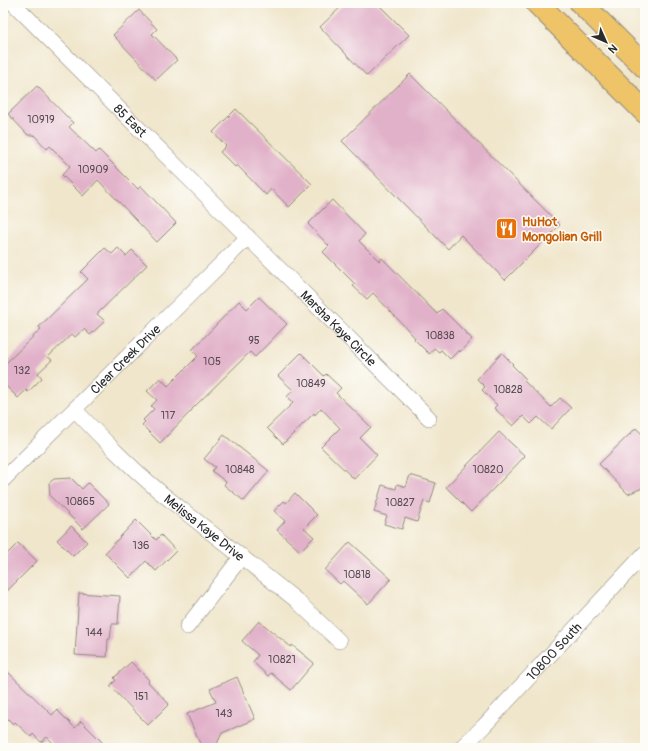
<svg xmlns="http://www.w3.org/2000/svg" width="648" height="751" font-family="Pangolin,sans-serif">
  <rect width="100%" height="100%" fill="#fdfcf7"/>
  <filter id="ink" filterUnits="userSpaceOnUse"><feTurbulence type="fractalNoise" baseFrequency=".025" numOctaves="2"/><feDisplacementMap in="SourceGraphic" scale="8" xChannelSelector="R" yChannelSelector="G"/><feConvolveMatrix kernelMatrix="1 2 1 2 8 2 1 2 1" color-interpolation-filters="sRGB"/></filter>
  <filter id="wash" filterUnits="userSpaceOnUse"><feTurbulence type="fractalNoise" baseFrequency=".012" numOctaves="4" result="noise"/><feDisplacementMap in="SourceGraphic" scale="16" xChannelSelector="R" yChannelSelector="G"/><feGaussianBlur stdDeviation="0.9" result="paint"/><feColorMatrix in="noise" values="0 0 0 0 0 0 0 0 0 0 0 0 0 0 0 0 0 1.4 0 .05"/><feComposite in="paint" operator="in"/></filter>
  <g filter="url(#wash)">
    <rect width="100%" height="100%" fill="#f0e6cc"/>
    <g id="blocks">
      <g fill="#e1b1c9">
        <polygon points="345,3 377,3 409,35 367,76 320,27"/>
        <polygon points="139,10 157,29 152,34 177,60 156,80 113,35"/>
        <polygon points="410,74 560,225 505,280 461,235 448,249 342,141"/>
        <polygon points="37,86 73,123 69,127 96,153 99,150 138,189 141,186 176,223 157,242 98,180 83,196 62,175 70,166 50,146 47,149 34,135 28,135 8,114"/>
        <polygon points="236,109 312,184 289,207 271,189 266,195 237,165 235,167 220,152 226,146 213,132"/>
        <polygon points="332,200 365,234 359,241 379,261 382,258 437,314 442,309 472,339 460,352 459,350 450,359 441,350 439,352 434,348 429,354 414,339 415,338 409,331 373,293 367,299 353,286 355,284 323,252 329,246 308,224"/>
        <polygon points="105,248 112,254 118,248 126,256 132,250 147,265 97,314 105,321 90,335 84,329 75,337 72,334 48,357 52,360 38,373 42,378 28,392 26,390 18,398 3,383 3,366 41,329 39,327 88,279 81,272"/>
        <polygon points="259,297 287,324 255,357 250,352 192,409 192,410 160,443 142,425 145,422 143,420 154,409 151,406 157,400 147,391 160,378 168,386 198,356 192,350 239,301 247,309"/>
        <polygon points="301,353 324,376 326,374 341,388 336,393 371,427 360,438 377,455 354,479 321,447 340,428 321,408 315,415 314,413 283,444 267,428 293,403 287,397 293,390 278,376"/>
        <polygon points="502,353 513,364 512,365 526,379 524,381 551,407 560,398 571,408 551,429 538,417 531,424 523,416 513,426 494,408 497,405 482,390 485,387 477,379"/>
        <polygon points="636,428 645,437 645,487 628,494 599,464"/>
        <polygon points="499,432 525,456 471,512 446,487"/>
        <polygon points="224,435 269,471 244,501 224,485 226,482 212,471 215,467 204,459"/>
        <polygon points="410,475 436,483 430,503 424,501 417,522 405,518 402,529 384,524 387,516 374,512 382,485 396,489 397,484 406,487"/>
        <polygon points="71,478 82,489 88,483 109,504 83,529 50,496 49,483 54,479"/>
        <polygon points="295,493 317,515 304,528 314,537 300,551 277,530 285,521 274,511 284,501 286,503"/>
        <polygon points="136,520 156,540 161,535 176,551 156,571 146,561 130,578 105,553"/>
        <polygon points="71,526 87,542 73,556 57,540"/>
        <polygon points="350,542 391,579 368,604 343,581 340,584 325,570"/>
        <polygon points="18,543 37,561 3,595 3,558"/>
        <polygon points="79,593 120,596 118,624 112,624 110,639 108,639 107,657 75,655"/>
        <polygon points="259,621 291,647 292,645 314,663 291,690 271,673 268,676 253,662 258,655 242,641"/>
        <polygon points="131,662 149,680 148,682 169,704 148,725 110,686 116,680 114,678"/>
        <polygon points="3,667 52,715 57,710 75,728 81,721 108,748 58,748 47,737 41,742 33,734 31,737 15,722 13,724 3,714"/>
        <polygon points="237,677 255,719 222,733 216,746 212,748 202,748 187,714 216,702 210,689"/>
      </g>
    </g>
  </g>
  <g filter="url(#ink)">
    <use href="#blocks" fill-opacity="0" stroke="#8e887c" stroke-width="1"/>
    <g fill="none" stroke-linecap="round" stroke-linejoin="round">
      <defs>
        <g id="minor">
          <path id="s1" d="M13 3 429 418"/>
          <path id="s2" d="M75 410C102 438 129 466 160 492L296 600 339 641"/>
          <path id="s3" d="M3 480 248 237"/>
          <polyline points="187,627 242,556"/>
          <path id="s4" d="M461 748 484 726 645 553"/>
        </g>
        <g id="primary">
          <polyline points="537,3 645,112"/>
          <polyline points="581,3 645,67"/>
        </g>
      </defs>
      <use href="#minor" stroke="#8e887c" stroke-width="16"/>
      <use href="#primary" stroke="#8e887c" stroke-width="24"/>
      <use href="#minor" stroke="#fff" stroke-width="15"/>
      <use href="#primary" stroke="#efc469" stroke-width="22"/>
    </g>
  </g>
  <defs>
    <symbol id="restaurant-square" viewBox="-11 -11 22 22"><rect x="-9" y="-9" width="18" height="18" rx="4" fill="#e8710a" stroke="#fdfcf7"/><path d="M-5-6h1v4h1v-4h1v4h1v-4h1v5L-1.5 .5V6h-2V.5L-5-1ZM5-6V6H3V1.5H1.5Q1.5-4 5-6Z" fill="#fff"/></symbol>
  </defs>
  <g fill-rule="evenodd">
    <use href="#restaurant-square" x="494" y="216" width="25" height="25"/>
  </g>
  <g text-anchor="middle" stroke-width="3" stroke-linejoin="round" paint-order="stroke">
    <g font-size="11" fill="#584c52">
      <text x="41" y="123">10919</text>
      <text x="93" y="173">10909</text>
      <text x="440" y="339">10838</text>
      <text x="254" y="344">95</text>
      <text x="212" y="365">105</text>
      <text x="22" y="374">132</text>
      <text x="311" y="387">10849</text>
      <text x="508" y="393">10828</text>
      <text x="168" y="419">117</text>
      <text x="240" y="473">10848</text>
      <text x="488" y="473">10820</text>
      <text x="80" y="505">10865</text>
      <text x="400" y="506">10827</text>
      <text x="141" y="549">136</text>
      <text x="357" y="578">10818</text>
      <text x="94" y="636">144</text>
      <text x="282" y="663">10821</text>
      <text x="141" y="700">151</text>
      <text x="224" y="717">143</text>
    </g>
    <g font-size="13" fill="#2b2b2b" stroke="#fdfcf7">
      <text dy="5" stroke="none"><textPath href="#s1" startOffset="166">85 East</textPath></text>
      <text dy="5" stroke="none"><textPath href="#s1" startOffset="460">Marsha Kaye Circle</textPath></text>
      <text dy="5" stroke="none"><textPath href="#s3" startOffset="172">Clear Creek Drive</textPath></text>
      <text dy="5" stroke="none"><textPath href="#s2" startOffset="175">Melissa Kaye Drive</textPath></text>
      <text dy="5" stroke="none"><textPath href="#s4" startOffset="134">10800 South</textPath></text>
    </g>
    <g font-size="13" font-weight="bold" fill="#c56008" stroke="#fdfcf7" text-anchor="start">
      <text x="522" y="226">HuHot<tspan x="522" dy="15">Mongolian Grill</tspan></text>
    </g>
  </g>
  <rect width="648" height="751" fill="none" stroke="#fdfcf7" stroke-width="16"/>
  <g transform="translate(606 42) rotate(135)" stroke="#fdfcf7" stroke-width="3" paint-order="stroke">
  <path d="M0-3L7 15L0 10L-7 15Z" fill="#2b2b2b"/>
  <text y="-6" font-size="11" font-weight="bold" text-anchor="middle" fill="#2b2b2b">N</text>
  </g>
</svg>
